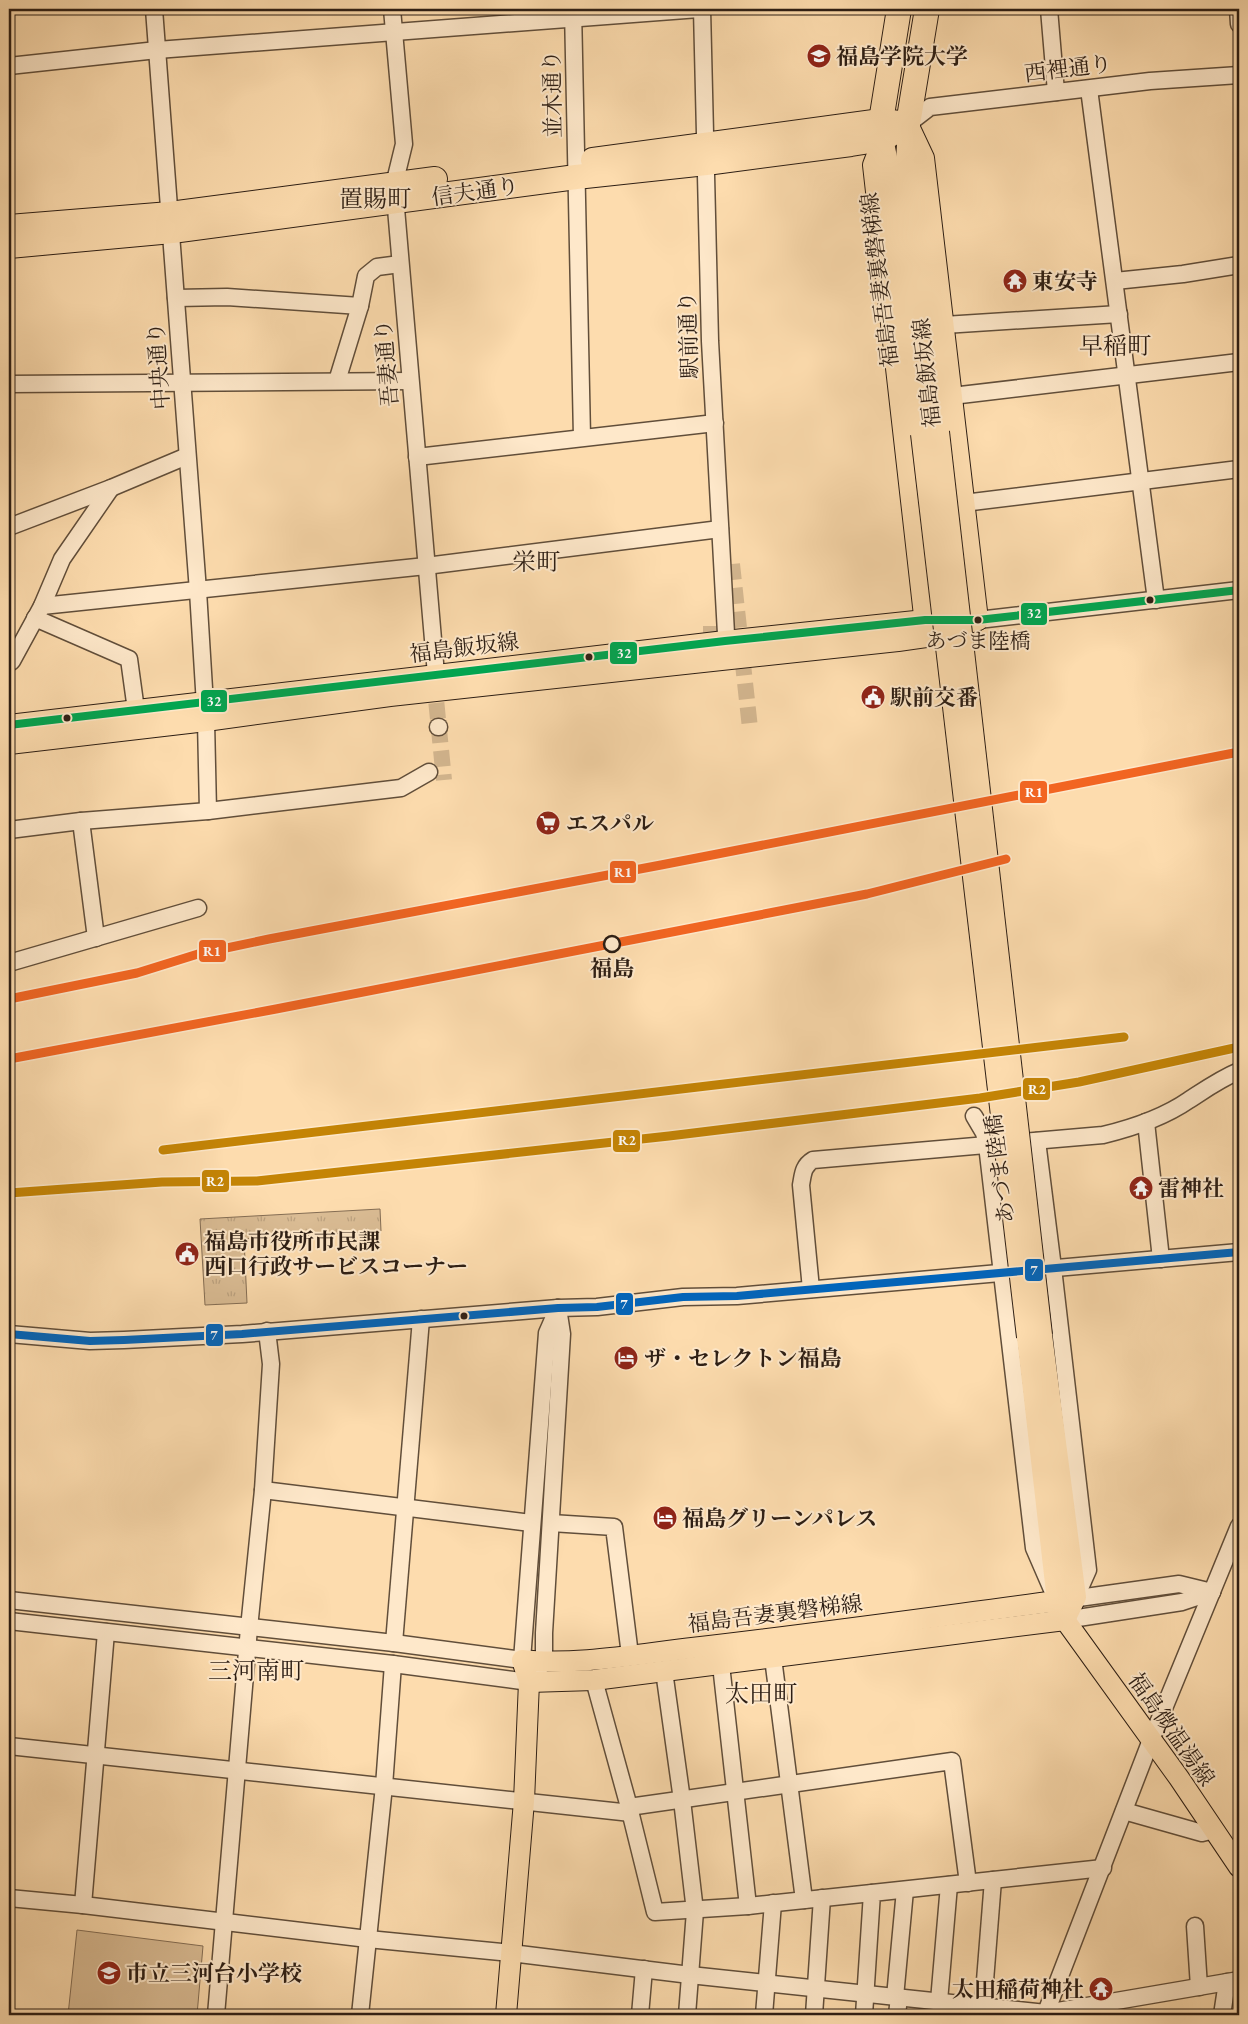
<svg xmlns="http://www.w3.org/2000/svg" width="1248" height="2024" font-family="'EB Garamond','Noto Serif JP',serif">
  <defs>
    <pattern id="park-tufts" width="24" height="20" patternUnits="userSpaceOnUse" patternTransform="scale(1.25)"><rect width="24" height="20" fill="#dabc94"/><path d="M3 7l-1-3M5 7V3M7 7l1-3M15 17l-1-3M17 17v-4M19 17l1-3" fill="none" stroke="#bba17f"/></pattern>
  </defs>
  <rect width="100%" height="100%" fill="#fddcae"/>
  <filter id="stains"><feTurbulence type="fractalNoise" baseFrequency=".004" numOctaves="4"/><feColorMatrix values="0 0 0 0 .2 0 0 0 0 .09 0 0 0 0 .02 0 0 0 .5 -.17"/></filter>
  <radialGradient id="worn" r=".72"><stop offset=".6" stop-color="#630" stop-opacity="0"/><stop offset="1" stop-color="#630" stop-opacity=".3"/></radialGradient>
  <polygon fill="#dabc94" stroke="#846d54" points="77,1930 203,1946 197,2015 68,2015"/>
  <polygon fill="url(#park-tufts)" stroke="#846d54" points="380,1209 381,1231 244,1239 247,1303 205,1305 200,1219"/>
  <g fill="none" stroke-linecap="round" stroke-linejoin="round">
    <g stroke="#d3b68f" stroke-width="16" stroke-dasharray="16 8" stroke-linecap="butt">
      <polyline points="732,564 750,728"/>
      <polyline points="711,626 711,634"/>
      <polyline points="419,651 445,647"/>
      <polyline points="434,679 444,780"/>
    </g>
    <defs>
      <g id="minor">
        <polyline points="154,9 198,591 206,721 208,811"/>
        <polyline points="392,9 404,144 394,185 437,686"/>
        <polyline points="573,9 582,437"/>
        <polyline points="702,9 710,341 727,652"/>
        <polyline points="1049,9 1056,92"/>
        <polyline points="1238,9 1239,24"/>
        <polyline points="9,66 157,50 699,9"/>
        <polyline points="1089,89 1156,600"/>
        <polyline points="908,124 930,107 1150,81 1239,75"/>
        <polyline points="1115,281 1183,274 1239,265"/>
        <polyline points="176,298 227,297 360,306"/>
        <polyline points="944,325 1119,314"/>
        <polyline points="337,381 360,306 366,276 377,267 400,264"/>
        <polyline points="9,384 410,381"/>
        <polyline points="952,396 1239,362"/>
        <polyline points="417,457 715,423"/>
        <polyline points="964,503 1239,469"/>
        <polyline points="9,527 111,488 187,456"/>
        <polyline points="42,606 426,566 720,529"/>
        <polyline points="35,618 129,659 136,710"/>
        <polyline points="978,620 1239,590"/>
        <polyline points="9,663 12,661 42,606 62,559 111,488"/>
        <polyline points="438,727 439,727"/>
        <polyline points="81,821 96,938"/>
        <polyline points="9,830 81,821 208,811 401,788 429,772"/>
        <polyline points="9,963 198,908"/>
        <polyline points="974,1116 984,1133 987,1145 1034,1548 1057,1601 1179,1584 1212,1592"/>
        <polyline points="1146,1122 1161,1259"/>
        <polyline points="1037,1141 1053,1268 1088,1570 1076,1597"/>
        <path d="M811 1289 801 1185C803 1174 803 1166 813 1160L1103 1135C1132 1128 1163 1118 1189 1100 1206 1089 1220 1079 1239 1071"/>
        <polyline points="9,1334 90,1341 124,1340 242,1334 558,1308 597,1307 683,1297 737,1296 1239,1252"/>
        <polyline points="263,1490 531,1523"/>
        <polyline points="551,1523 614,1527 630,1655"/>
        <polyline points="9,1600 394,1643 522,1660 547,1333 558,1308"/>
        <polyline points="1065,1620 1182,1602 1212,1592"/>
        <polyline points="9,1621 393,1664 529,1682 544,1662 544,1633 562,1334 558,1308"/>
        <polyline points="394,1643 421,1319"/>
        <polyline points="773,1658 804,1900"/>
        <polyline points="721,1665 748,1906"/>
        <polyline points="664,1671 682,1800 695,1911 687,2015"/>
        <polyline points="594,1680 629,1807 655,1912 748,1906 872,1893"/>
        <polyline points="9,1746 631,1813"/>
        <polyline points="629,1807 952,1761 968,1883"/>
        <polyline points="1124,1811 1202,1833 1214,1830"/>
        <polyline points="9,1898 83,1905 368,1939 511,1953 690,1975 1046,2013 1239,1980"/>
        <polyline points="83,1905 106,1632"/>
        <polyline points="1195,1926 1199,1987"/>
        <polyline points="895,1997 905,1890"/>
        <polyline points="939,2001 949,1885"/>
        <polyline points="983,2006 993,1880"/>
        <polyline points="216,2015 249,1628 263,1490 271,1364 267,1331"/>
        <polyline points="360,2015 384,1786 393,1664"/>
        <polyline points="640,2015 644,1969"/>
        <polyline points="764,2015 773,1903"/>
        <polyline points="814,2015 822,1898"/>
        <polyline points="864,2015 872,1893 1103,1868"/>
        <polyline points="897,2015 899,1997"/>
        <polyline points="1045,2015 1151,1740 1239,1526"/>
        <polyline points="1222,2015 1227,1982"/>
      </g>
      <g id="major">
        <polyline points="908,124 924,158 978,620"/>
        <polyline points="908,129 906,161 939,432"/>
        <polyline points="883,138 888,163 921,434"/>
        <polyline points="883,139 873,165 926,633"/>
        <polyline points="9,725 725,641 925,620 958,620"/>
        <polyline points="9,744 206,721 390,696 898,641 926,637 978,620"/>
        <polyline points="1042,1335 1076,1597 1065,1620"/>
        <polyline points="1027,1337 1057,1601 1065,1620 1179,1778 1239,1867"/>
        <polyline points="529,1682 594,1680 1065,1620"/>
        <path d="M506 2015 524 1801 529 1682 522 1660C573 1666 639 1654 692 1648 814 1634 935 1617 1057 1601"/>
      </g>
      <g id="highway">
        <polyline points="881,121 899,9"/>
        <polyline points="908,124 927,9"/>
        <polyline points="593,160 881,121 908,124"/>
        <polyline points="9,227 170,214 435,179"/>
        <polyline points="9,246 172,231 576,177 706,163 851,144 883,139 908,124"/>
      </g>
    </defs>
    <use href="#minor" stroke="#614e3a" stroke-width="19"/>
    <use href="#major" stroke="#2d1e14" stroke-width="22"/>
    <use href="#highway" stroke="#2d1e14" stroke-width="26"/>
    <use href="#minor" stroke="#fee8ca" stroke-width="16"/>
    <use href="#major" stroke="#fddcae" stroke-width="20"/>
    <use href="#highway" stroke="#fddcae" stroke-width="24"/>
    <g stroke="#2d1e14" stroke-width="4" stroke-dasharray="9 9" stroke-linecap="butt">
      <polyline points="686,860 1239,752"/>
      <polyline points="699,926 867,894 1006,859"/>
      <polyline points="550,956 676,930"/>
      <polyline points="9,999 137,973 198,954 269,939 661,865"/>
    </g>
    <defs>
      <g id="major-bridge">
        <polyline points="939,432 1042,1335"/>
        <polyline points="921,434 1027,1337"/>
      </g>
    </defs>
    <use href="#major-bridge" stroke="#2d1e14" stroke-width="22" stroke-linecap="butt"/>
    <use href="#major-bridge" stroke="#fddcae" stroke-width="20"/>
    <defs>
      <polyline id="bus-1" points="9,725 725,641 925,620 978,620 1239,590"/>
      <polyline id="bus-2" points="9,1334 90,1341 124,1340 242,1334 558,1308 597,1307 683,1297 737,1296 1239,1252"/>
    </defs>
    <use href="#bus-1" stroke="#fee8ca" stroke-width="11"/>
    <use href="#bus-2" stroke="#fee8ca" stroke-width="11"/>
    <use href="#bus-1" stroke="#00a651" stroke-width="8"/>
    <use href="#bus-2" stroke="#0065bd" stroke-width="8"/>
    <defs>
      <g id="rail-1">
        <polyline points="9,999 137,973 198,954 269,939 661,865 1239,752"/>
        <polyline points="9,1059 276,1009 867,894 1006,859"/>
      </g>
      <g id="rail-2">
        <polyline points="163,1150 1124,1037"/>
        <polyline points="9,1193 162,1182 257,1181 669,1136 980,1098 1079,1082 1239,1047"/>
      </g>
    </defs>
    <use href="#rail-1" stroke="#fee8ca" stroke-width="12"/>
    <use href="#rail-2" stroke="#fee8ca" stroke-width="12"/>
    <use href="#rail-1" stroke="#f26522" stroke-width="9"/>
    <use href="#rail-2" stroke="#c48405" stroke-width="9"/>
  </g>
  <defs>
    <symbol id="university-disc" viewBox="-11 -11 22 22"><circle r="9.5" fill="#8f2418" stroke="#fee8ca"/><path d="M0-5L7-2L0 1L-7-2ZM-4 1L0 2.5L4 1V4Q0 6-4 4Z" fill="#fff"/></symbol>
    <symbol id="temple-disc" viewBox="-11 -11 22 22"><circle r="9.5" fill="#8f2418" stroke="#fee8ca"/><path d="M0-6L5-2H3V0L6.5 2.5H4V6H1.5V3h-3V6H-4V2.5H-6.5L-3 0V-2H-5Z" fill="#fff"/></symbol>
    <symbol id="civic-disc" viewBox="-11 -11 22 22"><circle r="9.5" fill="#8f2418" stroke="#fee8ca"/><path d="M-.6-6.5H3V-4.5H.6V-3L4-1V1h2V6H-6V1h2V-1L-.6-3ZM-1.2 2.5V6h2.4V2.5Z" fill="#fff"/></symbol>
    <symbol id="supermarket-disc" viewBox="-11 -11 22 22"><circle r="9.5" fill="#8f2418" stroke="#fee8ca"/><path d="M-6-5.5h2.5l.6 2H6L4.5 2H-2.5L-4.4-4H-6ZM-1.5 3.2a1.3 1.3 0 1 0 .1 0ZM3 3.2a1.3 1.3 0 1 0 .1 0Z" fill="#fff"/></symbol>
    <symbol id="hotel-disc" viewBox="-11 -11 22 22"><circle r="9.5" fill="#8f2418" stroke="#fee8ca"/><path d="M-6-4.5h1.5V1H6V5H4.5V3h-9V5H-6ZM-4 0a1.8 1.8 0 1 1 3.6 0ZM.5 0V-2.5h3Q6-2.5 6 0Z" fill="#fff"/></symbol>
    <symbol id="school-disc" viewBox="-11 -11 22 22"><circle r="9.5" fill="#8f2418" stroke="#fee8ca"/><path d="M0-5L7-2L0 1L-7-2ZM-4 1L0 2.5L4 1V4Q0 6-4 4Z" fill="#fff"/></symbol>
  </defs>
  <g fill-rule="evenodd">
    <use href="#university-disc" x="805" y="42" width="28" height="28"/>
    <use href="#temple-disc" x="1001" y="267" width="28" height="28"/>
    <use href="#civic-disc" x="859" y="683" width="28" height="28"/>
    <use href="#supermarket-disc" x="534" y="809" width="28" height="28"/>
    <use href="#temple-disc" x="1127" y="1174" width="28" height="28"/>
    <use href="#civic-disc" x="173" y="1240" width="28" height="28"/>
    <use href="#hotel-disc" x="612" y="1344" width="28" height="28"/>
    <use href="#hotel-disc" x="651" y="1504" width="28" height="28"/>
    <use href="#school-disc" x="95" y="1959" width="28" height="28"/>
    <use href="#temple-disc" x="1087" y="1975" width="28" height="28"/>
  </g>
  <g fill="#2d1e14" stroke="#fee8ca" stroke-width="2">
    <circle cx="1150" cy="600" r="4.5"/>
    <circle cx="978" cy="620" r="4.5"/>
    <circle cx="589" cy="657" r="4.5"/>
    <circle cx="67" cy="718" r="4.5"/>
    <circle cx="464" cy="1316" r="4.5"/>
  </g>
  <circle fill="#fee8ca" stroke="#2d1e14" stroke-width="2.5" cx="612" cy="944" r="8"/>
  <g text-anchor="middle" stroke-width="4" stroke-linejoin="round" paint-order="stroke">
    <g font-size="21" fill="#2d1e14" stroke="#fee8ca">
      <text x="978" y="648">あづま陸橋</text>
    </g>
    <g font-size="22" font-weight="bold" fill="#2d1e14" stroke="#fee8ca" text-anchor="start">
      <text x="836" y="64">福島学院大学</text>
      <text x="1032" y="289">東安寺</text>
      <text x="890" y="705">駅前交番</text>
      <text x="566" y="831">エスパル</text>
      <text x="1158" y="1196">雷神社</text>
      <text x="204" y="1249">福島市役所市民課<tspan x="204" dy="25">西口行政サービスコーナー</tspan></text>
      <text x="644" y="1366">ザ・セレクトン福島</text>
      <text x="682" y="1526">福島グリーンパレス</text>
      <text x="126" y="1981">市立三河台小学校</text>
      <text x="1084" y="1997" text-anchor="end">太田稲荷神社</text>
    </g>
    <g font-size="22" fill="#2d1e14" stroke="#fee8ca">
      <text transform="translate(1068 68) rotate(-7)" y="8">西裡通り</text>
      <text transform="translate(552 94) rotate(-91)" y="8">並木通り</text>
      <text transform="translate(475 191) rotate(-8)" y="8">信夫通り</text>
      <text transform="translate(879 280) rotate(-97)" y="8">福島吾妻裏磐梯線</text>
      <text transform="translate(688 335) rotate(-92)" y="8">駅前通り</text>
      <text transform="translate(386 363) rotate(-95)" y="8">吾妻通り</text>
      <text transform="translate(158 366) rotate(-94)" y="8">中央通り</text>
      <text transform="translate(926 373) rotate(-96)" y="8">福島飯坂線</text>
      <text transform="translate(464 647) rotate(-7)" y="8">福島飯坂線</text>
      <text transform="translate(999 1169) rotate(-97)" y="8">あづま陸橋</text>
      <text transform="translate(775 1613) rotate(-7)" y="8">福島吾妻裏磐梯線</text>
      <text transform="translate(1172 1729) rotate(55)" y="8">福島微温湯線</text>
    </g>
    <g font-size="22" font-weight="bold" fill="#2d1e14" stroke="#fee8ca">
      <text x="612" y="976">福島</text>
    </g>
    <g font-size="24" fill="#2d1e14" stroke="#fee8ca">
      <text x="375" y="207">置賜町</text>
      <text x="1115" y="354">早稲町</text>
      <text x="536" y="570">栄町</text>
      <text x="256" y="1679">三河南町</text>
      <text x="761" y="1702">太田町</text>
    </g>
  </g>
  <g stroke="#fee8ca" stroke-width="2">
    <rect x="1020" y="602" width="28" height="24" rx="5" fill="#00a651"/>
    <rect x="609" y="641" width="29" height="24" rx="5" fill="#00a651"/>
    <rect x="200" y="689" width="28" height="24" rx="5" fill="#00a651"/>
    <rect x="1019" y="780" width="29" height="24" rx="5" fill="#f26522"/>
    <rect x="609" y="860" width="28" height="24" rx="5" fill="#f26522"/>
    <rect x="198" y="939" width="29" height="24" rx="5" fill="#f26522"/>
    <rect x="1022" y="1077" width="29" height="24" rx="5" fill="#c48405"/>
    <rect x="612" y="1129" width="29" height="24" rx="5" fill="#c48405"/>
    <rect x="201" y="1169" width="29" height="24" rx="5" fill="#c48405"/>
    <rect x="1024" y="1258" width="20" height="24" rx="5" fill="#0065bd"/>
    <rect x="615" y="1292" width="19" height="24" rx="5" fill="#0065bd"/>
    <rect x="205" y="1323" width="19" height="24" rx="5" fill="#0065bd"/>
  </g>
  <g font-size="14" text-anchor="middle" font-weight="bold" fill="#fff">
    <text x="1034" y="618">32</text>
    <text x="624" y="658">32</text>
    <text x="214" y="706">32</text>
    <text x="1034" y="797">R1</text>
    <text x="623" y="877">R1</text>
    <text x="212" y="956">R1</text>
    <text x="1037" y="1094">R2</text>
    <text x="627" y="1145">R2</text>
    <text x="215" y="1186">R2</text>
    <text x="1034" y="1275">7</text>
    <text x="624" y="1309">7</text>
    <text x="214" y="1340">7</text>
  </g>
  <rect width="1248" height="2024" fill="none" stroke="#fddcae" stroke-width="30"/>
  <rect x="10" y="10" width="1228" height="2004" fill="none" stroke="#2d1e14" stroke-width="2.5"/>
  <rect x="15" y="15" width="1218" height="1994" fill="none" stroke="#2d1e14"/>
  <rect width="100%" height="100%" filter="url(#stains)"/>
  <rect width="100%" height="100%" fill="url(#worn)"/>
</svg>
